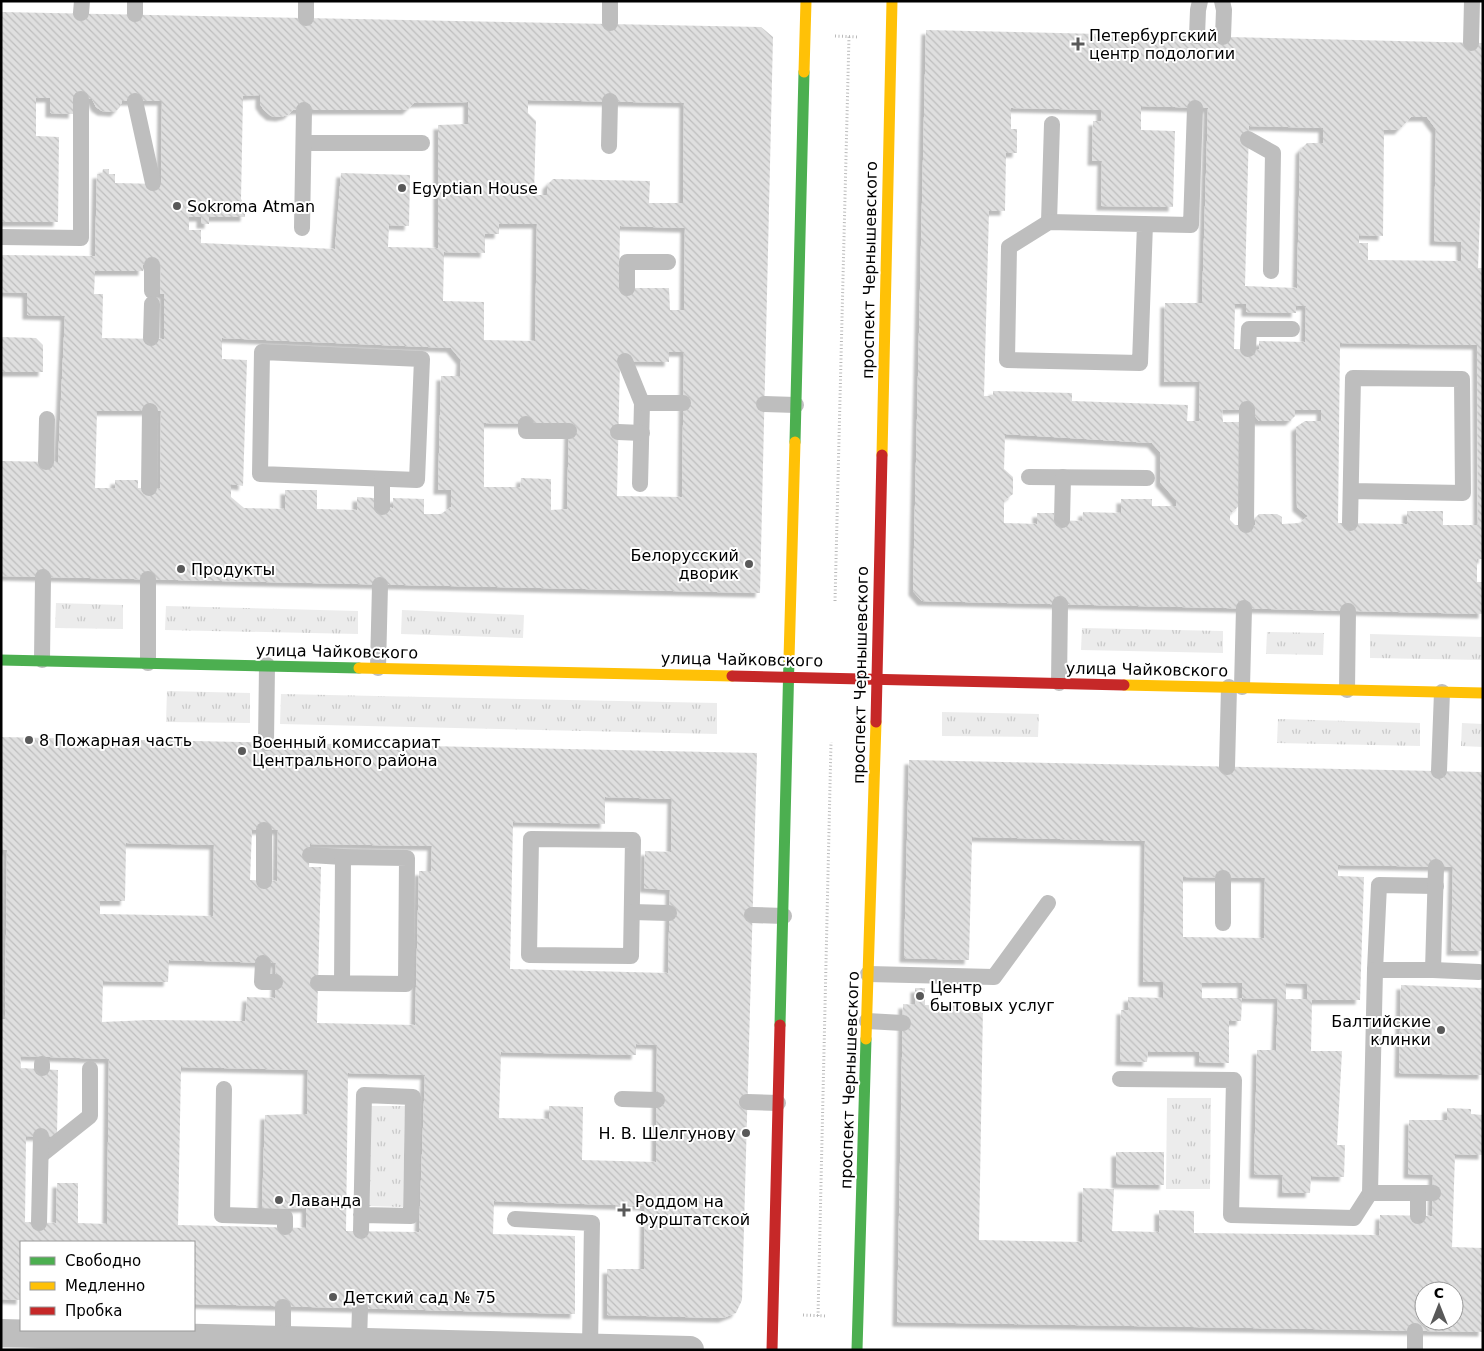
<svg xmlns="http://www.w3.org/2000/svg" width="1484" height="1351" font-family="'DejaVu Sans',sans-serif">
  <defs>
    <pattern id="grass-tufts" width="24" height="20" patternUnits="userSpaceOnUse" patternTransform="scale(1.25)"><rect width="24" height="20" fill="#ececec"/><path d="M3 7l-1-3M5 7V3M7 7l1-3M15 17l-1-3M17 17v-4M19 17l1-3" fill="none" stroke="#c9c9c9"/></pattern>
    <pattern id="building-back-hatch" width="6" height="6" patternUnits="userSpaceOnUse" patternTransform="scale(1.25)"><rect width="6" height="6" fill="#dfdfdf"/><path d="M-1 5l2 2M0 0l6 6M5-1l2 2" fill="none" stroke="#bebebe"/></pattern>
    <filter id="shadow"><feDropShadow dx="-4.5" dy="4.5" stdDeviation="1" flood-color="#0004"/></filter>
  </defs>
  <rect width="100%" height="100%" fill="#fff"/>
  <g fill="url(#grass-tufts)">
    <polygon points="56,603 123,605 123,629 55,628"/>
    <polygon points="166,606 358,611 358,634 165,630"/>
    <polygon points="402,610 524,615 523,638 401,634"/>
    <polygon points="1082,628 1223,631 1223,653 1081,650"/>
    <polygon points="1267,632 1324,633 1323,655 1266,654"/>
    <polygon points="1370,634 1483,637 1483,660 1370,658"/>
    <polygon points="167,691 250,693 250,723 166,722"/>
    <polygon points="281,694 717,703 717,734 280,724"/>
    <polygon points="942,712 1039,714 1038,737 942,736"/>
    <polygon points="1278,719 1420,723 1420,746 1277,743"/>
    <polygon points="1462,723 1483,724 1483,747 1461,746"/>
    <polygon points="1167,1098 1211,1098 1210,1189 1166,1189"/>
    <polygon points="371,1106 405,1106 403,1207 369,1206"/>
    <polygon points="1,1345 185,1350 1,1350"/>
  </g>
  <g fill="url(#building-back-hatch)" fill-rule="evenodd" filter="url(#shadow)">
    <path d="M1 12 761 27 773 37 760 593 1 576V461L58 462 65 316 27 315V293L1 292V255L95 256 97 174H102L103 169H109V174H115V183L161 184 162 101H122L120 107 115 112 102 111 96 107 92 99H74L73 114 50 113V98H36V136L59 137 58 222H1ZM260 95V104L264 110 271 116 280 117 288 115 293 110H407L414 103 468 102V124L438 125V248L388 247 389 225 409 226 410 175 341 173 335 249 201 243V230H189V217H201V224H209V217H245V205L241 199 243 96ZM528 100 684 103 683 203H649L650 181 553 179 547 185V195H534L536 121 528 113ZM499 224H537L535 341 484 340V302L443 301 444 252 485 253V234H499ZM620 226 685 228 684 310H670L669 288H619ZM143 265H161L160 294H164V339L102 338 103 294H94L95 271H143ZM222 338 451 348 461 360 460 376H441L438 490H451V507L441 514H424V499L393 498V508L374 507V498L357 497V510L317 509V490H285V509L244 508 231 497V484L243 486 247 360 222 359ZM669 352H684L682 497 617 496 620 361 669 362ZM97 411H161L160 488H138V480H115V488H95ZM484 423 569 424 567 509 551 510V479L521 478 520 487H484Z"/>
    <path d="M926 30 1483 43V137L1478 268H1483V559H1477V582H1483V614L922 601 913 591ZM1141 106 1208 108 1202 303H1165L1164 382H1200L1199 421H1187L1188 405 1072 401V393L993 391V396H984L989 211H1005L1006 153H1017V129H1011V108L1101 110V121H1093L1092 161H1102L1101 206 1173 207 1175 131 1141 130ZM1411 117H1427L1436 129 1434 241 1461 242V261L1368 260V243H1359V235L1383 236 1384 130H1399ZM1249 126 1323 128V143H1307L1300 150 1297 288 1245 286ZM1235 304H1246V312L1296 313V306H1306L1305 342 1259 341V349H1234ZM1340 343 1477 345 1478 525H1443V511H1407V524L1338 523ZM1255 409V416L1259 421H1290L1295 416V410H1321V421H1305L1296 427 1297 507 1308 516 1300 523 1282 524V517L1277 514H1259L1255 518V525H1235L1230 520V514L1240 505 1239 422H1223L1222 410ZM1005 434 1152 443 1160 452V482L1176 500V506H1152V499H1121V513L1083 512 1082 521 1054 520V513H1037V524L1004 523V501L1013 494V477L1004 469Z"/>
    <polygon points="1,337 36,338 43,345 43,372 1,372"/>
    <path d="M1 737 757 753 742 1300 736 1313 723 1318 607 1315V1269H644L645 1206 494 1201 493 1234 575 1236V1314L194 1304V1242H21V1300L1 1299V1019H5L7 850H1ZM605 797 672 799 671 852 645 851 644 888 670 890 668 973 510 969 513 822 605 824ZM252 830H278L277 881 250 880ZM126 843 214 845 213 916 100 914V901H125ZM310 844 432 846 431 871H419L415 1025 317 1023 321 867H309ZM169 960 276 963 275 998 247 997 245 1021 149 1020 102 1022 103 981 168 982ZM636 1044 657 1045 656 1162 582 1160 583 1107 549 1106V1119L499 1118 501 1052 636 1055ZM20 1056 109 1059 107 1224 78 1223V1183H57L56 1223 25 1222 26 1136 57 1137 58 1070 21 1068ZM181 1067 308 1070 307 1114 265 1115 262 1209 306 1208V1228L178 1225ZM348 1073 425 1075 419 1232 346 1231Z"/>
    <path d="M909 760 1483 772V951H1451L1453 867 1338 865V876L1364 877 1360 1000H1312L1311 1051H1342L1337 1145H1345L1344 1177 1311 1176 1310 1193H1282L1283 1175 1254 1174 1257 1050H1276L1278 999 1242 998 1241 1021H1229V1063L1199 1062V1052H1148L1147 1062 1120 1061 1121 1010H1128V997L1163 998V982H1143L1145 841 972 837 969 960 904 958ZM1183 877 1265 878 1264 938 1183 937ZM1202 983H1242V998H1202ZM1286 983 1307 984V999H1286Z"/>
    <polygon points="1401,985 1483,988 1483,1075 1399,1073"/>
    <path d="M915 988H925V1005L983 1006 979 1240 1082 1242 1083 1188 1114 1189 1112 1231 1159 1232V1210L1194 1211V1233L1379 1235 1380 1215 1432 1216 1433 1175 1408 1174 1409 1120H1447V1108L1471 1109V1114L1483 1115V1155L1455 1154 1452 1247 1483 1248V1332L897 1322 903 1004 915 1005ZM1424 1291H1454V1321H1424Z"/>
    <polygon points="1116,1152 1164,1152 1164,1185 1116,1184"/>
  </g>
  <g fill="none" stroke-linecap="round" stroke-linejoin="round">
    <g stroke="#b9b9b9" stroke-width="3" stroke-dasharray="1 2.5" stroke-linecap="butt">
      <polyline points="835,36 859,37"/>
      <polyline points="835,601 849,36"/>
      <polyline points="803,1315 827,1316"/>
      <polyline points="818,1316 831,742"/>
    </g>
    <g stroke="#bebebe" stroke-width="16">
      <polyline points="1222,1 1224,10 1223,37"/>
      <polyline points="81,13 82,1"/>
      <polyline points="135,14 135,1"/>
      <polyline points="306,18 306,1"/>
      <polyline points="610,23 610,1"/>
      <polyline points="1197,36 1198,10 1200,1"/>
      <polyline points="1471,43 1472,1"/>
      <polyline points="135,101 153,183"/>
      <polyline points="1248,139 1273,153 1271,271"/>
      <polyline points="304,143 422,143"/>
      <polyline points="609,146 610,101"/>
      <polyline points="1049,222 1052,124"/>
      <polyline points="1145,224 1140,363 1007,360 1009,247 1049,222 1191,225 1195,108"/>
      <polyline points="302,228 304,110"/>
      <polyline points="1,237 81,238 81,99"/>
      <polyline points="627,288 627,262 668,262"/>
      <polyline points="152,291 152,265"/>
      <polyline points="151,338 152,304"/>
      <polyline points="1248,349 1249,329 1292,329"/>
      <polygon points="262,352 422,359 417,480 260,474"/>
      <polyline points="625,361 642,403 640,484"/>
      <polyline points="642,403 683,403"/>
      <polyline points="764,404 796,405"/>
      <polyline points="526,424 526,431 569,431"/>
      <polyline points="618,432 642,433"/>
      <polyline points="46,462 47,419"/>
      <polyline points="1029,477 1147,478"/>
      <polyline points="149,488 150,411"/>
      <polyline points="382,507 382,479"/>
      <polyline points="1062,520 1063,477"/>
      <polyline points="1350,523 1353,378 1462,379 1463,493 1351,491"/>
      <polyline points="1246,525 1247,409"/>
      <polyline points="148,579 148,663"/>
      <polyline points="42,660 43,577"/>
      <polyline points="378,668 380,585"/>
      <polyline points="1059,683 1060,604"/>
      <polyline points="1242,687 1244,608"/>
      <polyline points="1347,690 1348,611"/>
      <polyline points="266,743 267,665"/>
      <polyline points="1227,767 1229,687"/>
      <polyline points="1439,771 1442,692"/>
      <polyline points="264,830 264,881"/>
      <polygon points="531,839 633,840 631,956 529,955"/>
      <polyline points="310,855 343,857"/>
      <polyline points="1223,878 1223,923"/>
      <polyline points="632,912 669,913"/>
      <polyline points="752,915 784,916"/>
      <polyline points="263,963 262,982 275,982"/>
      <polyline points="1375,970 1379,885 1436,886"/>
      <polyline points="1433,970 1479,972"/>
      <polyline points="868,974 994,977 1048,903"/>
      <polyline points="318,983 406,984 407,858 343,857 342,983"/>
      <polyline points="867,1021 903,1023"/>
      <polyline points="42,1068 42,1064"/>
      <polyline points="1120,1079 1234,1080 1231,1215 1354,1218 1370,1193 1375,970 1433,970 1436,867"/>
      <polyline points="224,1089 222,1215 285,1217 285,1227"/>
      <polyline points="622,1099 657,1100"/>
      <polyline points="747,1102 778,1103"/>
      <polyline points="41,1155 90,1116 90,1069"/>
      <polyline points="1370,1193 1433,1193"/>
      <polyline points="1418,1193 1418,1216"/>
      <polyline points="515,1219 592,1223 590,1347"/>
      <polyline points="39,1223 41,1136"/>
      <polyline points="361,1231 364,1095 413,1097 411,1216 361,1215"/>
      <polyline points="283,1339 283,1307"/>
      <polyline points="359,1342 360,1308"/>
      <polyline points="1415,1350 1415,1331"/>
    </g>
    <polyline stroke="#bebebe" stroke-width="28" points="1,1333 690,1350"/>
    <g stroke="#4caf50" stroke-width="11">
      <polyline points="795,442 804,72"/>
      <polyline points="1,660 359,668"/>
      <polyline points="780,1025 789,659"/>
      <polyline points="857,1350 866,1039"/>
    </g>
    <g stroke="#ffc107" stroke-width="11">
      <polyline points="804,72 806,1"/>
      <polyline points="882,455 892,1"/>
      <polyline points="789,659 795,442"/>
      <polyline points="359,668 732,676"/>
      <polyline points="1124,685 1483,693"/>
      <polyline points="866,1039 876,722"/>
    </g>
    <g stroke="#c62828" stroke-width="11">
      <polyline points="732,676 1124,685"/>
      <polyline points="876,722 882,455"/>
      <polyline points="772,1350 780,1025"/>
    </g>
  </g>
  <g fill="#595959" stroke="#fff" stroke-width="2">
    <path d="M1075.5 36.5h5v5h5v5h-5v5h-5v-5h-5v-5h5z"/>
    <circle cx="402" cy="188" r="5"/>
    <circle cx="177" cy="206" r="5"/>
    <circle cx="749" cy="564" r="5"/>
    <circle cx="181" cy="569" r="5"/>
    <circle cx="29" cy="740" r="5"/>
    <circle cx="242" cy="751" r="5"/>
    <circle cx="920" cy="996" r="5"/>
    <circle cx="1441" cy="1030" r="5"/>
    <circle cx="746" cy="1133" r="5"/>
    <circle cx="279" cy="1200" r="5"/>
    <path d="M621.5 1202.5h5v5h5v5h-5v5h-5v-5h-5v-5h5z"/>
    <circle cx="333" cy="1297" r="5"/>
  </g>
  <g text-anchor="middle" stroke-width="4" stroke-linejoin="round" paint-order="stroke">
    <g font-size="16" fill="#000" stroke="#fff" text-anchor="start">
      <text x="1089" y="41">Петербургский<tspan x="1089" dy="18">центр подологии</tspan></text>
      <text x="412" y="194">Egyptian House</text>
      <text x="187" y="212">Sokroma Atman</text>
      <text x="739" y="561" text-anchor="end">Белорусский<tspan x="739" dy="18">дворик</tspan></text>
      <text x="191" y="575">Продукты</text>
      <text x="39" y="746">8 Пожарная часть</text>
      <text x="252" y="748">Военный комиссариат<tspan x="252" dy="18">Центрального района</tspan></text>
      <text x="930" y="993">Центр<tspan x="930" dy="18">бытовых услуг</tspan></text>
      <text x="1431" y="1027" text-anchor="end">Балтийские<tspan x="1431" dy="18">клинки</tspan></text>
      <text x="736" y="1139" text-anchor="end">Н. В. Шелгунову</text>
      <text x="289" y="1206">Лаванда</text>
      <text x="635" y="1207">Роддом на<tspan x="635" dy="18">Фурштатской</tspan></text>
      <text x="343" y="1303">Детский сад № 75</text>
    </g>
    <g font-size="16" fill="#000" stroke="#fff">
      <text transform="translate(869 270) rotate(-89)" y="6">проспект Чернышевского</text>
      <text transform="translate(337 651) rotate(1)" y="6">улица Чайковского</text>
      <text transform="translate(742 659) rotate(1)" y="6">улица Чайковского</text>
      <text transform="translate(1147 669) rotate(1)" y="6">улица Чайковского</text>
      <text transform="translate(860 675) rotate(-89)" y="6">проспект Чернышевского</text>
      <text transform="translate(849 1080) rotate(-88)" y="6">проспект Чернышевского</text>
    </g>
  </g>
  <rect width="1484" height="1351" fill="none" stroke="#000000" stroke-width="5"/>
  <rect x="20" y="1241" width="175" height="90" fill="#ffffff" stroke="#999999"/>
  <rect x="30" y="1257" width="25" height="8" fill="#4caf50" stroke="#999999"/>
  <text x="65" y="1266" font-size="15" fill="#000000">Свободно</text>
  <rect x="30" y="1282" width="25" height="8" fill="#ffc107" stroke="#999999"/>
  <text x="65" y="1291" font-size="15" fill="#000000">Медленно</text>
  <rect x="30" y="1307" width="25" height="8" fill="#c62828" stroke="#999999"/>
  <text x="65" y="1316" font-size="15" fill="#000000">Пробка</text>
  <g transform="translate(1439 1306)"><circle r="24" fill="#ffffff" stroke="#999999"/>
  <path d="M0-4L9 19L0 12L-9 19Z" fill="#595959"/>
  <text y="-8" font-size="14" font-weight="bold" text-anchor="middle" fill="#000000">С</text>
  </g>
</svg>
